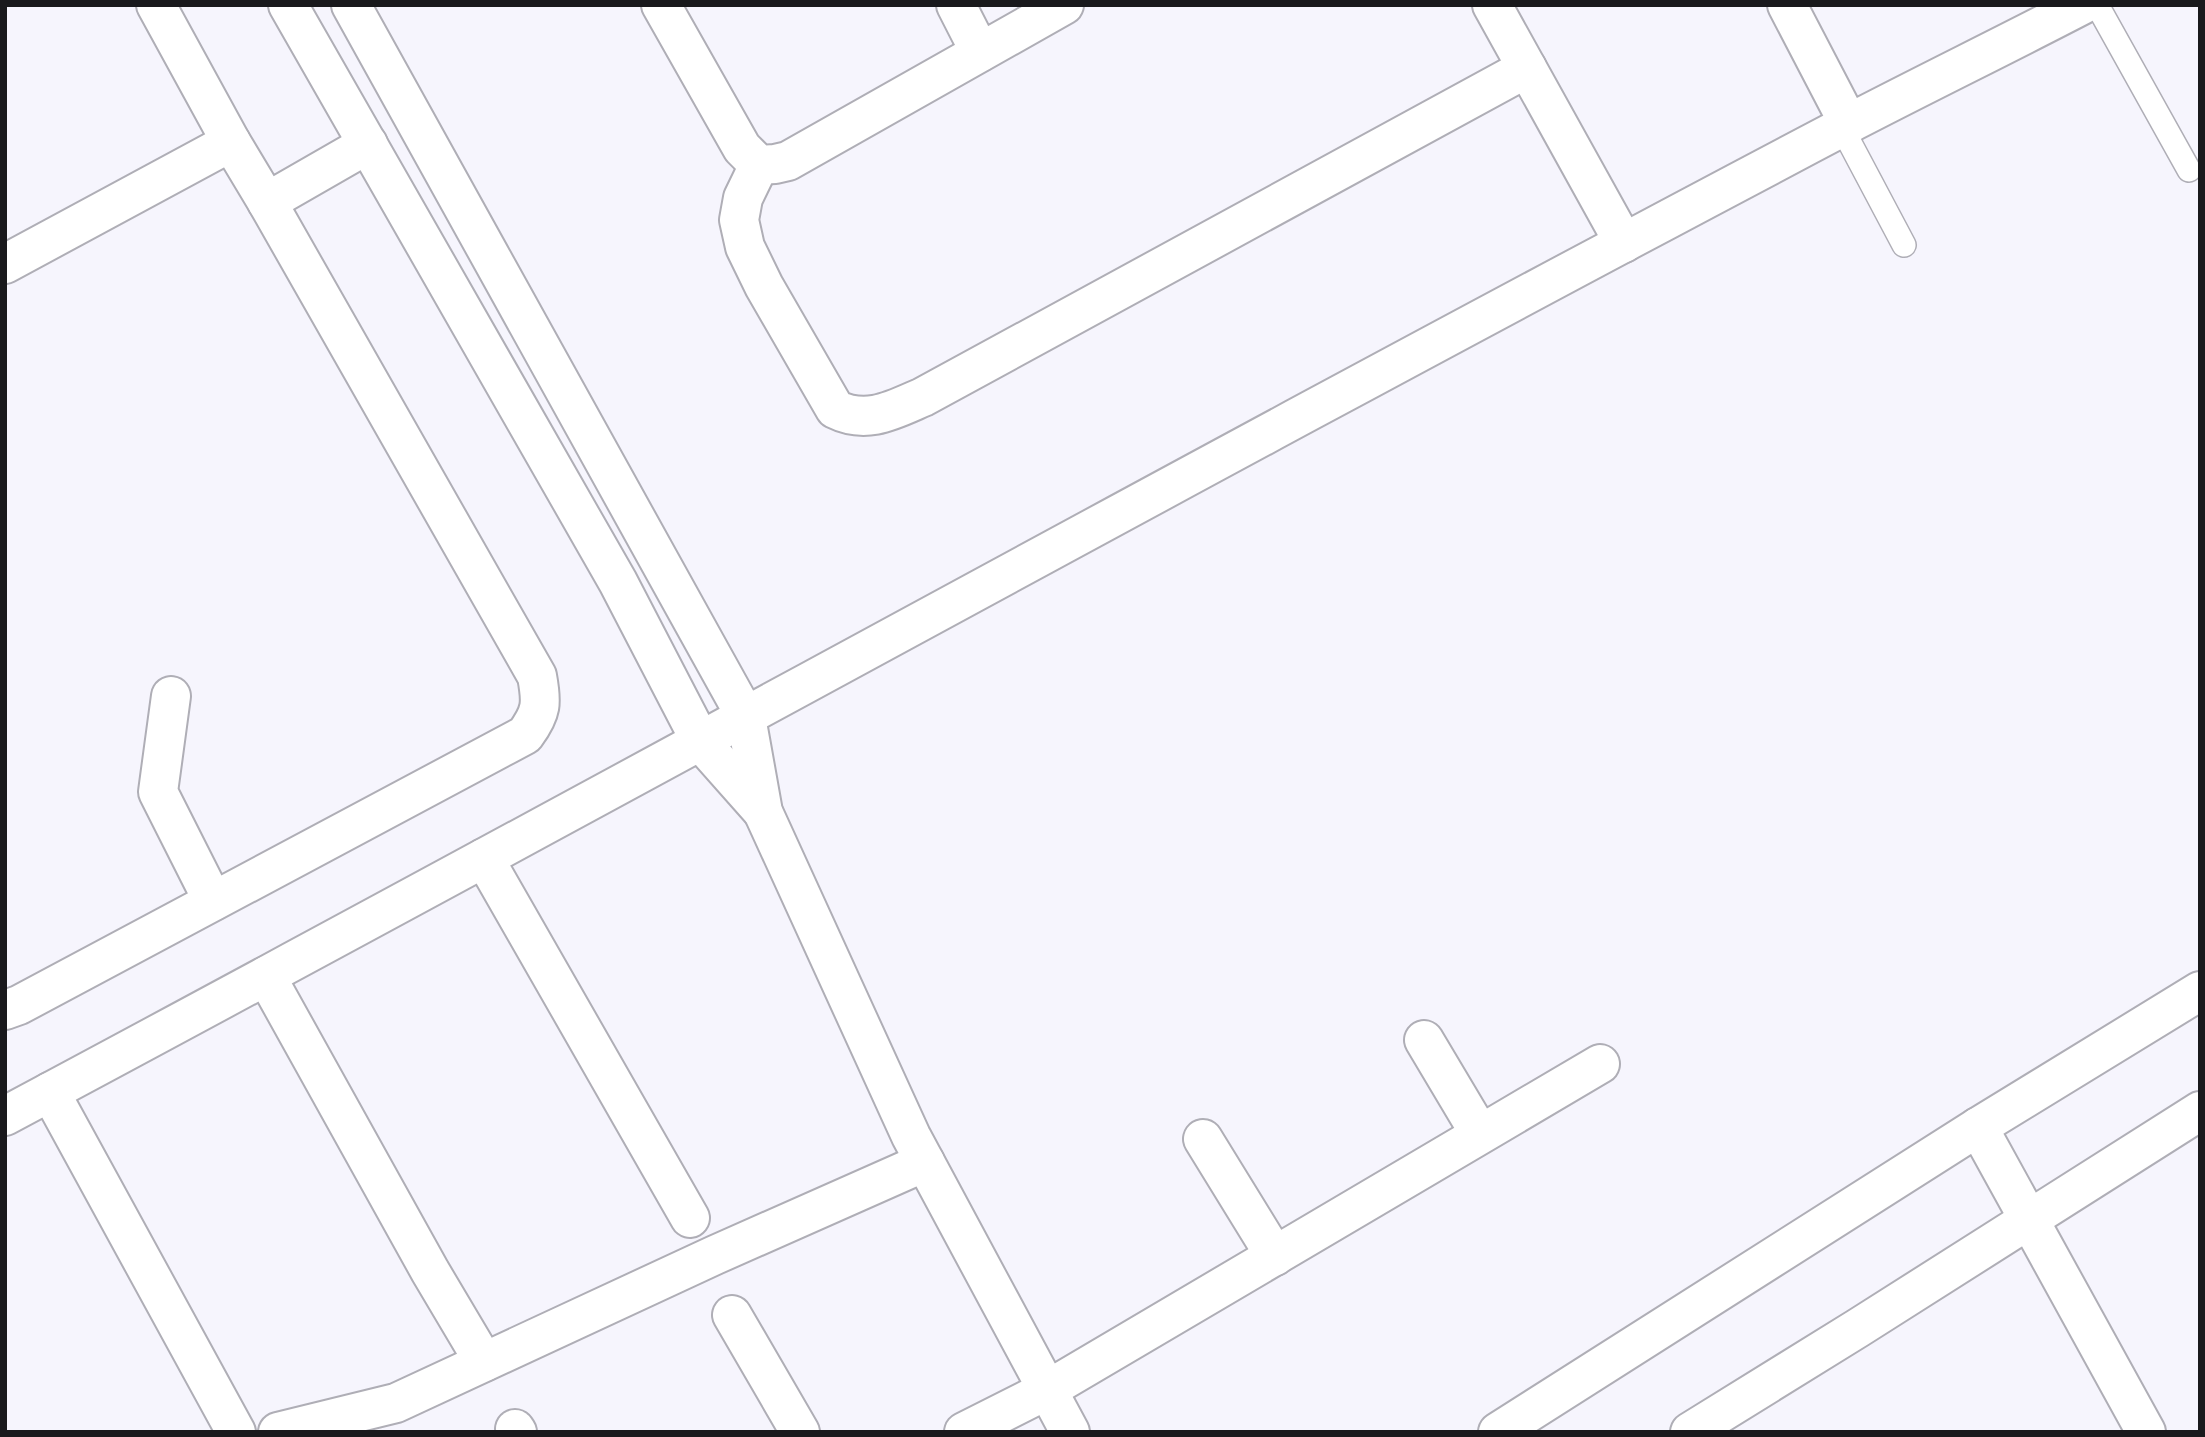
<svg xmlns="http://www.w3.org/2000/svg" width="2205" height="1437" font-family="'Noto Serif',serif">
  <rect width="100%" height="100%" fill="#f6f5fd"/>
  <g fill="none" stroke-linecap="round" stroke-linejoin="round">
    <defs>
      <g id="service">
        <polyline points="2097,5 2189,170"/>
        <polyline points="1842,128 1904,245"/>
      </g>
      <g id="minor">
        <polyline points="156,5 231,142"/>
        <polyline points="288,5 618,582 701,742 763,812"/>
        <polyline points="351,5 746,717 763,812 911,1136 1070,1432"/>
        <polyline points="661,5 742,148 759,165 775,164 788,161 1064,5"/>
        <polyline points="956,5 980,52"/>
        <polyline points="1492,5 1624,243"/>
        <polyline points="1787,5 1849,124"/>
        <path d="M759 165 743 198 739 220 745 247 764 286 835 409C867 425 893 410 923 397L1527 68"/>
        <polyline points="5,264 231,142 267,202 368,144"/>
        <polyline points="171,696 158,792 213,901"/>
        <polyline points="484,858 690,1218"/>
        <polyline points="266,976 430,1271 484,1362"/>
        <path d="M5 1010 19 1005 525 735C542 712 542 703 537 676L267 202"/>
        <polyline points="1424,1040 1480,1134"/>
        <polyline points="50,1092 236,1432"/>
        <path d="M5 1116C621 787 1232 448 1850 123 1927 83 2005 45 2082 5"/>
        <polyline points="1978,1127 2146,1432"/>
        <polyline points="1203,1139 1275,1256"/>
        <polyline points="732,1315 800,1432"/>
        <polyline points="515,1429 517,1432"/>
        <polyline points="278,1432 396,1403 715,1255 925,1162"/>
        <polyline points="964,1432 1047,1390 1600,1064"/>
        <polyline points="1498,1432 1978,1127 2200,991"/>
        <polyline points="1690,1432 1858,1328 2200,1111"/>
      </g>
    </defs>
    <use href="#service" stroke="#afaeb6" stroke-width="26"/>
    <use href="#minor" stroke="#afaeb6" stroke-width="42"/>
    <use href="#service" stroke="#fff" stroke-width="23"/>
    <use href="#minor" stroke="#fff" stroke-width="38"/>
  </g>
  <rect width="2205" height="1437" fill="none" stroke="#19191c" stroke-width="14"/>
</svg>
